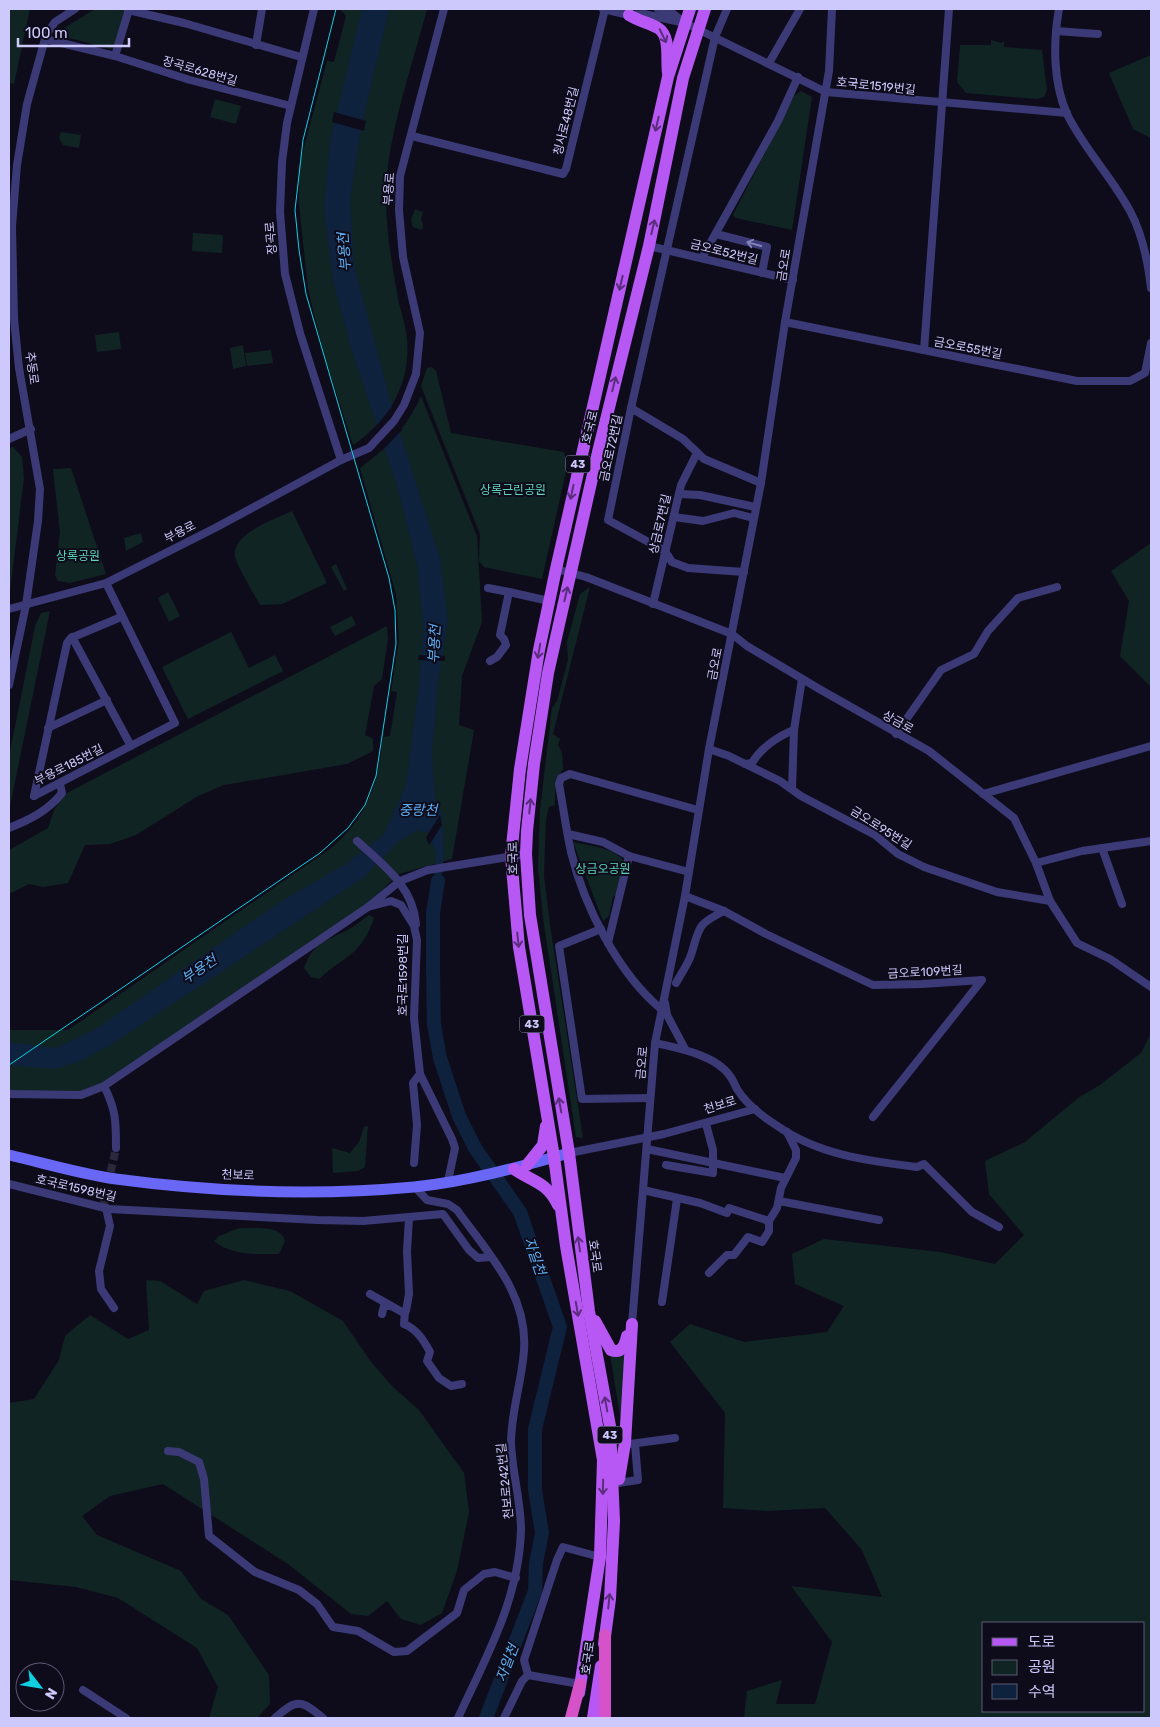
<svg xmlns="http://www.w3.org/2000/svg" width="1160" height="1727" font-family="Rubik,'Noto Sans KR',sans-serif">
  <rect width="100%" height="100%" fill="#0e0c1b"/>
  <g fill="#102423" fill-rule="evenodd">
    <polygon points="9,9 30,9 14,84 9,83"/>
    <polygon points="95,9 125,9 116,46 111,49 62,36 61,30"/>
    <path d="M340 9H427C413 63 393 119 387 174 383 216 391 258 398 299 401 312 406 326 407 339 411 383 389 421 353 445L323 351 308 289 299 204V166L327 61 334 62 346 16Z"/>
    <polygon points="991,40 1001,43 1004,41 1004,47 1042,50 1047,90 1044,97 1037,99 966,93 957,82 960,45 991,45"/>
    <polygon points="1151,55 1151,138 1133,129 1109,73"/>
    <polygon points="801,91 812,97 792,230 736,218 733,215 794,96"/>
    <polygon points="215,99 241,106 236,124 210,117"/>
    <polygon points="61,132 81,135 79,148 63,145 59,138"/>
    <polygon points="415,209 423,212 421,220 423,224 422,230 413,227 411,220"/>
    <polygon points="193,233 223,235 222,253 192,251"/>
    <polygon points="119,332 121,349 97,352 95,335"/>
    <polygon points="243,345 246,366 233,369 230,348"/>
    <polygon points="271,350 273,363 247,366 245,353"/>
    <polygon points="432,367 436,371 451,433 564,452 567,467 542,579 484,567 479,561 480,534 421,386 427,368"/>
    <path d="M421 396 477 536 482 622 462 676 459 725 474 730 452 859 399 874 364 907 106 1082 81 1094 9 1091V1030H68L330 849C368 817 378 785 383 737L390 736 397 692 391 691 399 641 396 594 360 468C387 448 407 427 421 396Z"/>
    <polygon points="13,447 22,457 24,478 9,599 9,448"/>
    <polygon points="71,468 106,574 70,583 58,581 55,575 60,532 53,469"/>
    <path d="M292 511 327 583 282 604 260 605C255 595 236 565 235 556 232 533 276 519 292 511Z"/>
    <polygon points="141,533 143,542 126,551 124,538"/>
    <polygon points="1151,543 1151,687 1120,656 1129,601 1111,571"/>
    <polygon points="336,564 347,589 344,591 331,567"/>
    <path d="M590 587 553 734 560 739 558 745 562 753 563 769C555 780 555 792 555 805L549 807 546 819 544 876 550 925 583 1138 576 1137 543 918 538 867 540 810 552 708 557 701 568 660 567 642 580 594Z"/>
    <polygon points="168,592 180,616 169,622 158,598"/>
    <polygon points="50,611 9,811 9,757 35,626 41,613"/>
    <polygon points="352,616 356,625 335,636 330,627"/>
    <polygon points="387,626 388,639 382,679 374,686 365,735 373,739 373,751 347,764 224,785 198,796 136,835 110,844 85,845 68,883 43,887 29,884 9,894 9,850 48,828 54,810 65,794"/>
    <polygon points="231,632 249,668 275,655 283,671 188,719 162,667"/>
    <path d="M573 842C591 846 613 847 625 862L618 893 613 897 609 916 603 921Z"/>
    <path d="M369 915 374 918C362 955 345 955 319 979L311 977 304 968C312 944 325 941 346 931 354 927 362 920 369 915Z"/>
    <path d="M1151 1033V1718H744L747 1691 782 1680 776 1704H815L832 1642 791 1586 882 1597 862 1550 825 1508 766 1511 723 1508 725 1413 670 1342 690 1324 744 1342 827 1332 844 1306 795 1284 792 1254 824 1239 940 1252 995 1264 1024 1235 989 1194 985 1161 1025 1142 1078 1098 1100 1085 1141 1053ZM984 1623H1144V1711H984Z"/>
    <polygon points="368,1126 365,1167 358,1171 333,1173 332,1148 350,1153 359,1142 364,1127"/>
    <path d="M239 1228C253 1229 281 1224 285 1241L279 1254C256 1254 232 1256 214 1241L219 1236Z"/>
    <polygon points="146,1280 160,1281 197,1304 204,1291 244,1280 290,1291 343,1321 371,1362 393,1387 419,1410 464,1473 469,1512 457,1571 442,1613 421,1625 401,1619 387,1601 368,1616 351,1614 288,1564 163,1484 110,1496 82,1516 97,1535 181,1571 201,1599 228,1615 269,1675 270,1704 257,1718 209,1718 218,1687 197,1648 118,1598 76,1587 9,1580 9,1403 34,1399 59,1360 65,1336 90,1315 128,1339 149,1330"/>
    <polygon points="626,1351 621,1422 610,1354"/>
  </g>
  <polygon fill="#0e213d" points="362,9 389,9 362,124 350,199 354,265 395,418 440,558 448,621 438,683 432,753 435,799 442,813 444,854 439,898 433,897 436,854 428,833 417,830 398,842 363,878 109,1046 80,1061 55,1069 9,1065 9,1042 56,1048 96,1029 280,902 346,864 384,834 406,785 419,686 423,627 418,570 397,485 351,348 333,281 324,208 330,141"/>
  <g fill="#0e0c1b">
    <polygon points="334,112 366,121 364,131 332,122"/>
    <polygon points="394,404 402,430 382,451 374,429"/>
    <polygon points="419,655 445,656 445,661 418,660"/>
    <polygon points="440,815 442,825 429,845 426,837"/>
  </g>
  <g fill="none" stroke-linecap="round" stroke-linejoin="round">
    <polyline stroke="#0e213d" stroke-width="14" points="438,881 433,913 433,969 434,1024 440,1058 459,1116 475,1148 520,1212 560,1327 535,1429 535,1490 542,1533 536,1563 535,1591 486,1718"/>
    <polyline stroke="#2b283d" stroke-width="8" stroke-dasharray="8 4" stroke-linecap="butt" points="103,1207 116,1148"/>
    <g stroke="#3b3a77" stroke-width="8">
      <polyline points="314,9 287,123 282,162 280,212 285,274 300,333 341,460"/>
      <polyline points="603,9 629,15 644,14 685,23 826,92 1067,113"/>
      <polyline points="658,9 672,13 685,23"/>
      <path d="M1059 9C1053 42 1053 83 1067 114 1084 149 1112 177 1130 211 1142 233 1148 262 1151 288"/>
      <polyline points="128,10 184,23 301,57"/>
      <polyline points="1056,31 1098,34"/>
      <polyline points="45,39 115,56 190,80 291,106"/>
      <polyline points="256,45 262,9"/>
      <polyline points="115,56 129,9"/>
      <polyline points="769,63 800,9"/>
      <polyline points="412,136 563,174 566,169 605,9"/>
      <polyline points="716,234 767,247 762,273"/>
      <polyline points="649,246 793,280"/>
      <polyline points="702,258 778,121 798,77"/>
      <polyline points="785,322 1077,381 1130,381 1145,373 1151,343"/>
      <polyline points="924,350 949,9"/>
      <polyline points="631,408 715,37 727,9"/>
      <polyline points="9,439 31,429"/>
      <polyline points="679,494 700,495 755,507"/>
      <polyline points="674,517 703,521 734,513 753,518"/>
      <polyline points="556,569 586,577 732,634 747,646 821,690 929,751 1014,818 1036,863 1050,901 1077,943 1110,959 1151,987"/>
      <polyline points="744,572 688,568 672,562 665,551 608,520 631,408 683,439 704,459 761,483"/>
      <polyline points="488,588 509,592"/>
      <polyline points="653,604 681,485 697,453"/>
      <polyline points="9,609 106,583 215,528 341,460 369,448 394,421 404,405 416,374 420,333 403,257 399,210 400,176 444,9"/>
      <polyline points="72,637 131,746"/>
      <polyline points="490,661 497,657 506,645 504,639 500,635 509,592 549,601"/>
      <polyline points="9,685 26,605 38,521 40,489 19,368 14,319 12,226 17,165 27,104 46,35 55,22 75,9"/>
      <polyline points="48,728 107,700"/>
      <polyline points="896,734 941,670 974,654 988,631 1018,598 1057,587"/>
      <polyline points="709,749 729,756 780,781 801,796 875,835 898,854 924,867 997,892 1050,901"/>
      <path d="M745 764 752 763C761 748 778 736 794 730"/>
      <polyline points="792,789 794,730 802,679"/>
      <polyline points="983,794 1151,746"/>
      <polyline points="34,796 175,723 106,583"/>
      <polyline points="34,796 67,643 71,638 121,617"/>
      <path d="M9 828C29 820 48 811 62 793L60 784"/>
      <polyline points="568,834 603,842 629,856 689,872"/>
      <path d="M357 841C383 865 413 886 416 924"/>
      <polyline points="1102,848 1122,904"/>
      <polyline points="1036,863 1082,851 1151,841"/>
      <polyline points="685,896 724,911 766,934 873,985 922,984 982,980 873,1117"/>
      <polyline points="601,929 559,946 582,1099 650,1098"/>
      <polyline points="608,943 629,856"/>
      <path d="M676 983C681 974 688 964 691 955 700 927 696 925 724 911"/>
      <polyline points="665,1003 667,1015 685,1049"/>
      <path d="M661 1009C618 973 584 906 571 852 566 829 563 806 559 784L561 778 570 774 698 810"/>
      <path d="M655 1043C678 1048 716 1055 730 1076 733 1080 735 1085 737 1089 746 1104 762 1116 776 1125 818 1155 868 1161 917 1167L924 1164 972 1212 999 1227"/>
      <polyline points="420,1074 452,1139 455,1148 448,1181"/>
      <polyline points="9,1094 81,1095 104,1086"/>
      <path d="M116 1148C116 1121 116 1110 104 1086L368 907"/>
      <polyline points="647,1149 785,1178"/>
      <polyline points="569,1153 664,1134 755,1109"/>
      <polyline points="414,1163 417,1125 413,1083 420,1074 414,1018 417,940 414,926 401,905 391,901 368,907 400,881 428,870 526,854"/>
      <polyline points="666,1165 713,1173 713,1150 706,1124"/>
      <polyline points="9,1184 109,1209 317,1220 363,1221 443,1214 469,1250 478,1258 491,1257"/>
      <path d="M415 1187 427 1200 448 1204 457 1210C488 1253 528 1294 524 1350 522 1381 511 1412 511 1443 512 1472 521 1501 521 1530 519 1600 486 1657 458 1718"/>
      <polyline points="643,1190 700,1203 727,1213 729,1208 769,1221 777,1208 781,1188 796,1158 796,1150 787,1132"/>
      <polyline points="779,1201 879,1220"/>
      <polyline points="106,1208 110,1226 99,1271 101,1289 114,1308"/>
      <polyline points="709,1273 727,1255 734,1255 748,1237 762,1242 769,1231 769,1221"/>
      <polyline points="370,1294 402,1312 406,1311 409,1294 407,1251 409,1218"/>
      <polyline points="662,1302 677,1199"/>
      <path d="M405 1312 404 1324C417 1329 424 1341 430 1352L427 1361 439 1378 451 1386 462 1384"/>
      <polyline points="382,1314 384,1306 391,1306"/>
      <polyline points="632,1324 655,1043 685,896 709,749 761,483 785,322 829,71 832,9"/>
      <polyline points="630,1444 675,1438"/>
      <polyline points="168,1451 179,1452 199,1462 204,1479 209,1536 255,1572 299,1590 317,1604 333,1627 358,1631 394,1652 407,1651 457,1613 464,1590 484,1574 495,1572 516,1578"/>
      <polyline points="618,1483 638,1480 635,1444"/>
      <polyline points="528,1675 524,1660 557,1560 563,1547 600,1557"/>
      <polyline points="83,1690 126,1718"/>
      <path d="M275 1718C296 1699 301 1699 323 1718"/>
      <polyline points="504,1718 522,1681 528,1675 580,1684"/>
    </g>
    <path stroke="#6967f5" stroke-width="11" d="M9 1155C44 1163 80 1174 116 1179 213 1192 316 1196 414 1187 465 1182 520 1167 569 1153"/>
    <g stroke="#b858f4" stroke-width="12">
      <path d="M629 15C638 21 650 23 658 28 671 36 666 59 668 73"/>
      <polyline points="527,1165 543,1145 546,1126"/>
      <path d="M514 1169C533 1182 547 1182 558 1205"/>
      <path d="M595 1321 611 1350C622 1354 625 1345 627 1336"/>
      <polyline points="619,1479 625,1443 632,1324"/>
      <polyline points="604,1644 610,1599 614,1521 610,1426 589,1311 569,1153 530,915 526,854 527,831 534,764 548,673 598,452 649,246 683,78 705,9"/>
      <polyline points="579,1693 600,1557 603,1460 566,1246 554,1157 519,947 511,856 520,769 539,650 556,569 668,77 690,9"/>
      <polyline points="593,1718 601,1666"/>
    </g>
    <g stroke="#d652c9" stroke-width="12">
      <polyline points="571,1718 580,1684"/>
      <polyline points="605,1718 605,1635"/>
    </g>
    <polyline stroke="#0ed0e3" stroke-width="1" points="9,1065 320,853 348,828 365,805 376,776 396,644 395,610 389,578 306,294 299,250 295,210 303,140 336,9"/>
  </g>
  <defs><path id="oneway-shaft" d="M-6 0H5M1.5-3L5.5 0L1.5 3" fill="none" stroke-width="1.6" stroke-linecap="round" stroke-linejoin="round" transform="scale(1.25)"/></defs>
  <g stroke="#5a2e7d">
    <use href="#oneway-shaft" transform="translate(663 36) rotate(64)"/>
    <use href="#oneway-shaft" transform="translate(657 124) rotate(103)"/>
    <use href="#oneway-shaft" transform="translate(653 227) rotate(-77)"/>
    <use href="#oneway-shaft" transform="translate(621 283) rotate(103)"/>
    <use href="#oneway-shaft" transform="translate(614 384) rotate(-76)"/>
    <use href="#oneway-shaft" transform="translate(572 492) rotate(102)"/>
    <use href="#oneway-shaft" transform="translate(566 594) rotate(-77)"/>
    <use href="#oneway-shaft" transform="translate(539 651) rotate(100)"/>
    <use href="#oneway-shaft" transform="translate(530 806) rotate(-84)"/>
    <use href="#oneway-shaft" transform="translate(518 940) rotate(84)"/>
    <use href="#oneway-shaft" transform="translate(560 1105) rotate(-100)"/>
    <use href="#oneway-shaft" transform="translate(579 1244) rotate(-98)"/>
    <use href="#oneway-shaft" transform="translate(577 1309) rotate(80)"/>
    <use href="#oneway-shaft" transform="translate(606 1404) rotate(-100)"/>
    <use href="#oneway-shaft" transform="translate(603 1487) rotate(91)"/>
    <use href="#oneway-shaft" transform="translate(609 1601) rotate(-84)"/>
  </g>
  <use stroke="#8482ba" href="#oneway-shaft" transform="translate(754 244) rotate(-165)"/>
  <g text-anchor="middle" stroke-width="4" stroke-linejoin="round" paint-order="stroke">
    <g fill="#0e0c1b" stroke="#9490b8" stroke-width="1">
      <rect x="565.5" y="455.5" width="25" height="17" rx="4"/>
      <rect x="519.5" y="1015.5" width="25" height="17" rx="4"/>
      <rect x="597.5" y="1426.5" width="25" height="17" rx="4"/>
    </g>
    <g font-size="11" font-weight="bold" fill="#cec9fc">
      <text x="578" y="468">43</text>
      <text x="532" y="1028">43</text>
      <text x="610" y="1439">43</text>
    </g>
    <g font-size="12" fill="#cec9fc" stroke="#0e0c1b">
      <text transform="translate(200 71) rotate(16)" y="4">장곡로628번길</text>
      <text transform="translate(876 86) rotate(6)" y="4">호국로1519번길</text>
      <text transform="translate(566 121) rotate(-76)" y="4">청사로48번길</text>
      <text transform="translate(389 189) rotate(-86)" y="4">부용로</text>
      <text transform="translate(271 238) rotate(-95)" y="4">장곡로</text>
      <text transform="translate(724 252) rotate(14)" y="4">금오로52번길</text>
      <text transform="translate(784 265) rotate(-81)" y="4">금오로</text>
      <text transform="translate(968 348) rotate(11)" y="4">금오로55번길</text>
      <text transform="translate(32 368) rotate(82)" y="4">추동로</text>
      <text transform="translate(590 427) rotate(-76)" y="4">호국로</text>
      <text transform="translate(611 448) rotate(-78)" y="4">금오로72번길</text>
      <text transform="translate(660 524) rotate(-77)" y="4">상금로7번길</text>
      <text transform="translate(180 532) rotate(-27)" y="4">부용로</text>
      <text transform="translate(715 664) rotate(-79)" y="4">금오로</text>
      <text transform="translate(898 722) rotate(29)" y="4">상금로</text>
      <text transform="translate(69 765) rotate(-27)" y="4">부용로185번길</text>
      <text transform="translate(881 828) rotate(32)" y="4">금오로95번길</text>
      <text transform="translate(513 858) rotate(-91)" y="4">호국로</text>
      <text transform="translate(925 972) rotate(-3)" y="4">금오로109번길</text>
      <text transform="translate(403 975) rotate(-90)" y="4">호국로1598번길</text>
      <text transform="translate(642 1063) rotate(-85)" y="4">금오로</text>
      <text transform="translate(720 1105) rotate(-17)" y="4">천보로</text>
      <text transform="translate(238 1175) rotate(2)" y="4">천보로</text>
      <text transform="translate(76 1188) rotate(13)" y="4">호국로1598번길</text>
      <text transform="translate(595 1256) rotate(82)" y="4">호국로</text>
      <text transform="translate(505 1481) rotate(-96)" y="4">천보로242번길</text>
      <text transform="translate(588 1658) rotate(-82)" y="4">호국로</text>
    </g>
    <g font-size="12" fill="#5bd5b6" stroke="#0e0c1b">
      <text x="513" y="494">상록근린공원</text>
      <text x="78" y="560">상록공원</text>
      <text x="603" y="873">상금오공원</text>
    </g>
    <g font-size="14" font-style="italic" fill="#5eb1f5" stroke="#0e0c1b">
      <text transform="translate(344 252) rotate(-94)" y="5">부용천</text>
      <text transform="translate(434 644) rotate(-87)" y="5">부용천</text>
      <text x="418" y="815">중랑천</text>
      <text transform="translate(199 969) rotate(-34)" y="5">부용천</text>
      <text transform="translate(535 1256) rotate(71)" y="5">자일천</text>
      <text transform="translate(507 1663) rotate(-69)" y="5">자일천</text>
    </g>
  </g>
  <rect width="1160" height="1727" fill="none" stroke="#cec9fc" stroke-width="20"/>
  <rect x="982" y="1622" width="162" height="90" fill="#0e0c1b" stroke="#5b5875"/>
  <rect x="992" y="1638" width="25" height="8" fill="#b858f4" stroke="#5b5875"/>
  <text x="1028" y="1647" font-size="15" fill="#cec9fc">도로</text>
  <rect x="992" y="1660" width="25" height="15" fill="#102423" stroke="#5b5875"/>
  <text x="1028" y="1672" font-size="15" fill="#cec9fc">공원</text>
  <rect x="992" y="1684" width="25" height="15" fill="#0e213d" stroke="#5b5875"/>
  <text x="1028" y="1697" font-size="15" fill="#cec9fc">수역</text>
  <g transform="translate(40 1687) rotate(121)"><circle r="24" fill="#0e0c1b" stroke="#5b5875"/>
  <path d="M0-4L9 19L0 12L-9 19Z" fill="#0ed0e3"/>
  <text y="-8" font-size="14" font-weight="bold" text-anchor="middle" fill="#cec9fc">N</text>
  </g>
  <path d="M18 38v8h111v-8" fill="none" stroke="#cec9fc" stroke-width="2.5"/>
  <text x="25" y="38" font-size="15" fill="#cec9fc" stroke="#0e0c1b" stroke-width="4" paint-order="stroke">100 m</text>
</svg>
